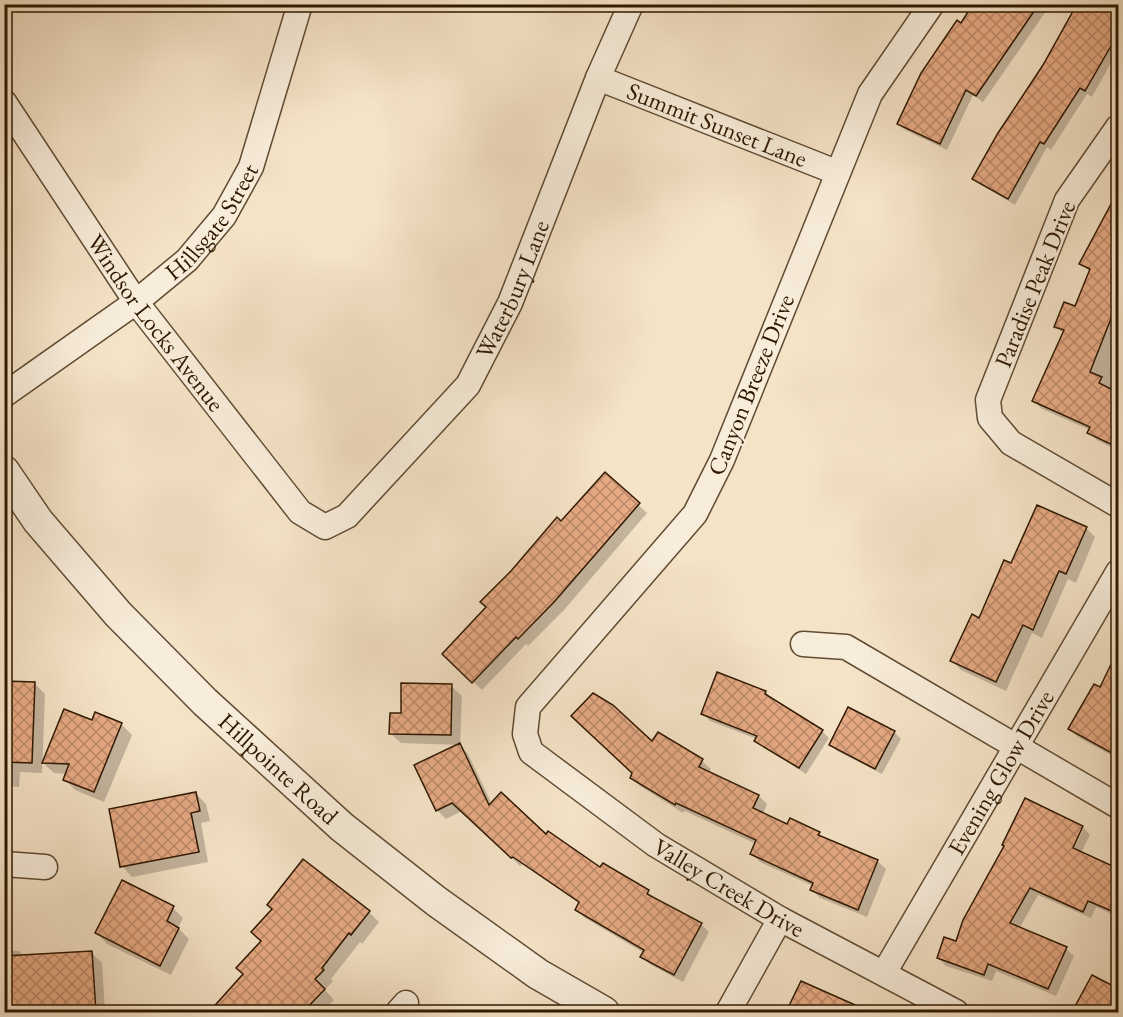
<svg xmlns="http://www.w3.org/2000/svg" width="1123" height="1017" font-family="'EB Garamond',serif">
  <defs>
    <pattern id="building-cross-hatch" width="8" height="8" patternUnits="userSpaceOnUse" patternTransform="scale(1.5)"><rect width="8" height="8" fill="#e6aa84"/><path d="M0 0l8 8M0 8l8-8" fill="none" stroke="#bb896a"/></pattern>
  </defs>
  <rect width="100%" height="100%" fill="#f5e3c7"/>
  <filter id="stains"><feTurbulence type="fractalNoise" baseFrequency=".00333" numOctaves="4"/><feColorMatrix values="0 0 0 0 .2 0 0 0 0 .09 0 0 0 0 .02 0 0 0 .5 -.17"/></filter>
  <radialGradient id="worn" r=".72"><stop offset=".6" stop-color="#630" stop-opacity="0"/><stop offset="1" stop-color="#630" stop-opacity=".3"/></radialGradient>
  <g fill="#0003">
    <polygon points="975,4 1051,4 983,102 973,95 947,150 905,130 898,124"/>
    <polygon points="1118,4 1118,50 1092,97 1087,94 1051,150 1047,147 1015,205 981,185 974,179 1044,65"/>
    <polygon points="1118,196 1118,451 1097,440 1089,432 1090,430 1042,409 1034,401 1064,334 1056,326 1076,308 1090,272 1081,263"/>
    <polygon points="605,474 647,513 564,610 528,646 526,644 482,690 444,654"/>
    <polygon points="1086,528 1095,537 1076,583 1068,579 1042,638 1032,633 1006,691 961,670 952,661 1012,565"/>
    <polygon points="1118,651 1118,759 1078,737 1070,729 1101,689"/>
    <polygon points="718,674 766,692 772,699 822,731 829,738 806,774 763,747 757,739 710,721 703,714"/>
    <polygon points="4,682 34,683 45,694 42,773 20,772 19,787 4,786"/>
    <polygon points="451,686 462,696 460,745 401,743 390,733 402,714"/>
    <polygon points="93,722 121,724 132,735 104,802 75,790 65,779 67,774 54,773 43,763"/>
    <polygon points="894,732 901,739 882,774 837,751 830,744"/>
    <polygon points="652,744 702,761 711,769 708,773 759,796 767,804 763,814 788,826 819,833 824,839 877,861 886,869 867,917 820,898 812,890 813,886 760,862 752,854 756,844 685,811 683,813 640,786 632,778"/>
    <polygon points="460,746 468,754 492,804 601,869 648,892 656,900 701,924 709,932 683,982 651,965 642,956 644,953 585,918 577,910 580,904 522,864 520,866 462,811 446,819 437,810"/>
    <polygon points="196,794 206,804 210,821 201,823 208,862 132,877 122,866"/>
    <polygon points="1026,800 1083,828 1081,828 1068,854 1071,855 1084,828 1090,835 1081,853 1118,870 1118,917 1096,907 1091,918 1038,895 1019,929 1066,949 1074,956 1056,996 996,971 992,981 946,966 938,958 945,939 957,943 965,920 1005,846 1004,845"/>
    <polygon points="173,908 183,918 178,928 189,939 171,975 107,944 97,933"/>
    <polygon points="369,912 379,922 362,944 360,942 331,979 333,981 325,990 334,1000 323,1012 211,1012 245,975"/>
    <polygon points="1118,929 1118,942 1114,937"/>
    <polygon points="4,950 19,951 25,957 92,953 102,963 105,1012 4,1012"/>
    <polygon points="801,983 853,1009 860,1012 788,1012"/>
    <polygon points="1118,991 1118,1012 1082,1012 1077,1007"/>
    <polygon points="482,1004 497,1012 477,1012"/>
  </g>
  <g fill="url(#building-cross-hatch)" stroke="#2f1800" stroke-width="1.5">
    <polygon points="973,4 1039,4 976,96 966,90 940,144 897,124 921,73 957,20 961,23"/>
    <polygon points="1077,4 1119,4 1119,32 1085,91 1080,88 1044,144 1040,142 1008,199 972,179 998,133 1043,65"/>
    <polygon points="1119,189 1119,298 1090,372 1102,377 1099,383 1119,393 1119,448 1087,433 1090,427 1032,401 1064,330 1054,327 1064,302 1075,306 1090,269 1079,264"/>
    <polygon points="605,472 640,503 555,601 518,639 516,637 472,683 442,654 486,607 480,602 511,571 557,517 561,521"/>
    <polygon points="1037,505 1087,527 1066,574 1059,571 1033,630 1023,625 996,682 950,661 972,614 979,618 1004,560 1011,563"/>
    <polygon points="1119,648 1119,757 1068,729 1094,684 1100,687"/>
    <polygon points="717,672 766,691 765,694 823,730 799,768 754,741 757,736 701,714"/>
    <polygon points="4,681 35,682 32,763 4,762"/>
    <polygon points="401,683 452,684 451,735 389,734 390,713 401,713"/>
    <polygon points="593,693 613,705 652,741 658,732 703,759 699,767 759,795 753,808 787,824 790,818 820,832 818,835 878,860 858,910 810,890 813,883 750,854 756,840 676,803 675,805 630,778 632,773 571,716"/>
    <polygon points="848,707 895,731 875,769 829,745"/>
    <polygon points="64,709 92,720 95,712 122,723 94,792 63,780 69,764 42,763"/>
    <polygon points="460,743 489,805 501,792 546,834 548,831 600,867 603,863 649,890 647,894 702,923 674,975 640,957 644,950 575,910 579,902 513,857 511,858 452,803 436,811 414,765"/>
    <polygon points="196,792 200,811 191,813 199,852 120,867 109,809"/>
    <polygon points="1025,798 1083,826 1073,848 1119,869 1119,914 1088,901 1083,912 1030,888 1010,923 1067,947 1048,989 988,964 984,975 937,958 944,937 956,941 963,920 1004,846 1002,845"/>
    <polygon points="303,859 370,911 351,935 349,933 322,968 324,970 315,979 325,989 303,1012 209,1012 243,974 236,968 261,941 251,932 272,909 267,905"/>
    <polygon points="122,880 174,906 167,921 179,928 160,966 95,933"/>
    <polygon points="92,951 96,1012 4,1012 4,956"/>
    <polygon points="1092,975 1119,989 1119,1012 1072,1012"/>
    <polygon points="801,981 871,1012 786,1012"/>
  </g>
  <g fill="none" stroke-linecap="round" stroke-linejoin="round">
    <defs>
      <g id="minor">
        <path id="s1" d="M932 4 870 94 722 460 695 514 528 707 525 734 531 752 656 845 780 919 956 1012"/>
        <path id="s2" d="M598 78 836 172"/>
        <path id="s3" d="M4 102 136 302 300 512 325 527 347 516 468 385 510 303 598 78 631 4"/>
        <polyline points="1118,127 1067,200 988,400 990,418 1011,443 1118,505"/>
        <path id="s4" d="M4 395 136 302 187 260 224 216 251 167 300 4"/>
        <polyline points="803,644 846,647 1118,806"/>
        <polyline points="4,864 45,867"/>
        <path id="s5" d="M884 973 1118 572"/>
        <polyline points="398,1012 406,1003"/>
        <polyline points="728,1012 780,919"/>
      </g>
      <g id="tertiary">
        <path id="s6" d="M4 471 38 521 118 614 205 702 342 827 436 901 538 974 604 1012"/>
      </g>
    </defs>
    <use href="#minor" stroke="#604b32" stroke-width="27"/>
    <use href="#tertiary" stroke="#604b32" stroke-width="33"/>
    <use href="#minor" stroke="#f8eddb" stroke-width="24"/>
    <use href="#tertiary" stroke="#f8eddb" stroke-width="30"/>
  </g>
  <g text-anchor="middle" stroke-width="4.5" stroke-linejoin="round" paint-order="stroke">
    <g font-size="24" fill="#2f1800" stroke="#f8eddb">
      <text dy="8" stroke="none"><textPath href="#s2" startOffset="128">Summit Sunset Lane</textPath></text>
      <text dy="8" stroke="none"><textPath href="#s4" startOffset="273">Hillsgate Street</textPath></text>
      <text transform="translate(1035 284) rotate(-68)" y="8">Paradise Peak Drive</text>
      <text dy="8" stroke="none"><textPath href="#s3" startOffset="844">Waterbury Lane</textPath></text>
      <text dy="8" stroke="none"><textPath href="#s3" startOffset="268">Windsor Locks Avenue</textPath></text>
      <text transform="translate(751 385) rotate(-68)" y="8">Canyon Breeze Drive</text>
      <text dy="8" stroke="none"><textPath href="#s6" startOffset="406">Hillpointe Road</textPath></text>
      <text dy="8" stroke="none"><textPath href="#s5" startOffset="232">Evening Glow Drive</textPath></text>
      <text dy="8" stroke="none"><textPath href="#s1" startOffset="1106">Valley Creek Drive</textPath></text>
    </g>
  </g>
  <rect width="1123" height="1017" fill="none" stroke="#f5e3c7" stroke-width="24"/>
  <rect x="6" y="6" width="1111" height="1005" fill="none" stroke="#2f1800" stroke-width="3"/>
  <rect x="12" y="12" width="1099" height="993" fill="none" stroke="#2f1800" stroke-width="1.5"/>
  <rect width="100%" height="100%" filter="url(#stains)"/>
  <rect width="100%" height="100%" fill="url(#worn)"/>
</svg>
